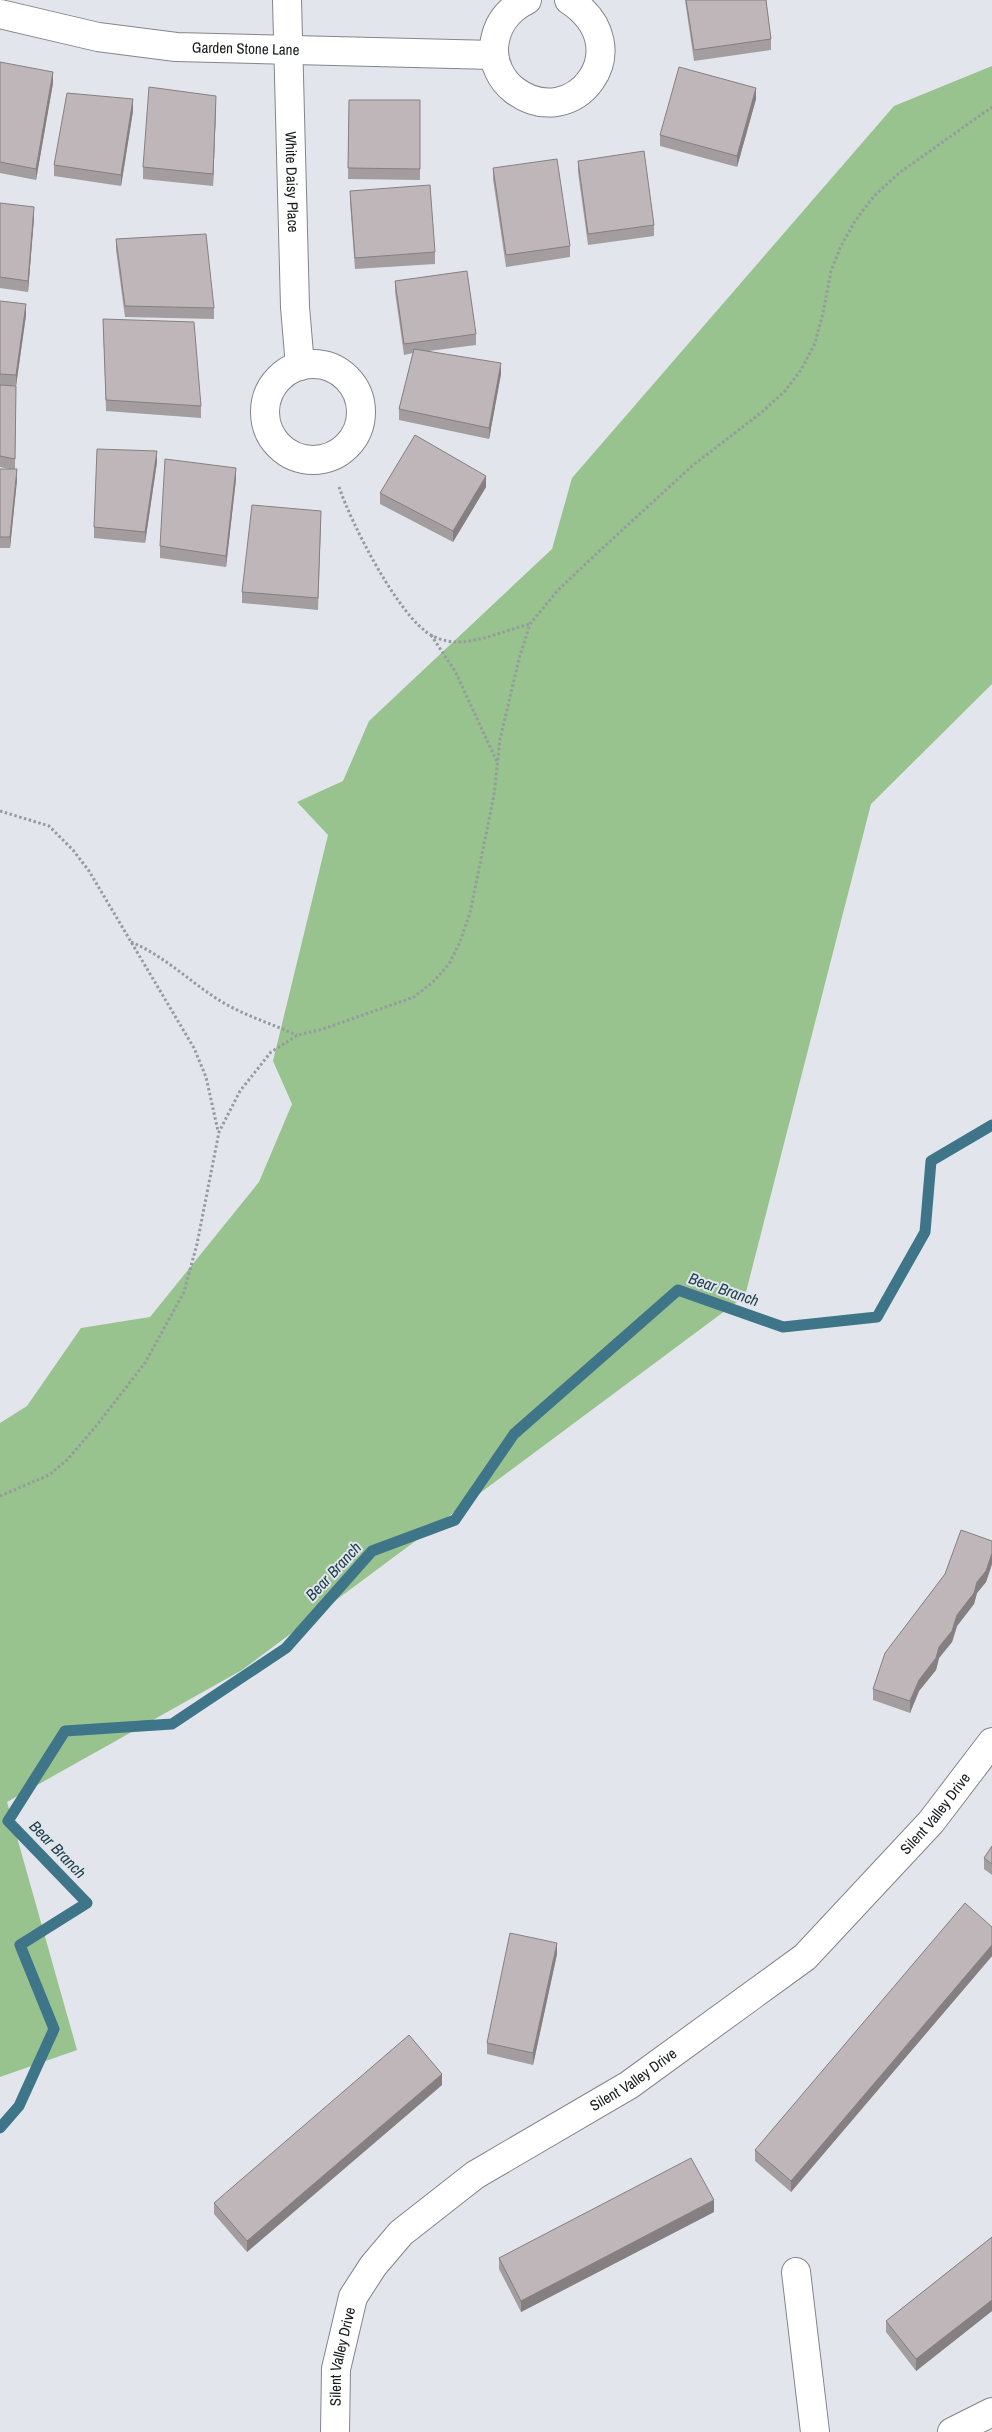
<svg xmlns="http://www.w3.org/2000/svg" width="992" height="2432" font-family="'Archivo Narrow',sans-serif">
  <rect width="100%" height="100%" fill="#e2e6ec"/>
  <polygon fill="#98c28e" points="992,66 992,684 871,804 745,1296 242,1670 7,1802 77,2050 0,2077 0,1423 27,1406 81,1328 150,1317 259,1182 292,1104 273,1061 328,835 297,802 343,781 369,721 552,549 572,478 894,106"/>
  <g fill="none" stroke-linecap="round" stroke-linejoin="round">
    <polyline stroke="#3f7588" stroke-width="11" points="0,2128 19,2106 54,2029 20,1945 87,1903 8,1821 65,1731 172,1724 286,1648 372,1551 455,1520 514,1434 678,1290 783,1327 877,1317 925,1232 931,1161 992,1125"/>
    <defs>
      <g id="minor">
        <path id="s1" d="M287 0 295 307 300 366"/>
        <path d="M527 0C507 10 496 25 494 47 493 63 501 80 514 90 573 135 642 48 569 0"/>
        <path id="s2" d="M0 14 98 37 176 47 494 55"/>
        <circle cx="313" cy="412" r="48"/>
        <polyline points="796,2272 815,2432"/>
        <path id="s3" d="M335 2432 336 2369 353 2297 373 2266 401 2233 475 2175 629 2085 805 1957 931 1822 992 1742"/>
      </g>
      <polyline id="tertiary" points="952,2432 992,2412"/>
    </defs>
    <use href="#minor" stroke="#82868b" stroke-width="30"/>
    <use href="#tertiary" stroke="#82868b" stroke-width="30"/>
    <g stroke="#979b9f" stroke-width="3" stroke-dasharray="2.5 2.5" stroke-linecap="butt">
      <path d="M339 487C352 525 394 606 424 630 431 637 446 642 456 642 481 642 506 630 530 624"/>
      <polyline points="431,635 455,671 497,762"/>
      <polyline points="0,811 49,826 73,850 89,871 194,1048 206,1077 218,1131"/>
      <path d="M131 942C165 956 191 983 222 1002 246 1016 272 1024 297 1035"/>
      <polyline points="0,1496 49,1475 67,1460 97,1425 145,1363 184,1292 197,1244 219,1132 240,1091 271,1052 298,1035 323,1029 414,997 433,982 449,964 460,942 470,913 494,795 500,739 520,655 530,624 558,590 594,556 692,466 762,412 785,391 801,370 815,343 823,313 831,271 840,248 855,221 874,196 899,173 992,107"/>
    </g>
    <use href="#minor" stroke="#fff" stroke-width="28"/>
    <use href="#tertiary" stroke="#fff" stroke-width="28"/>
  </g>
  <g fill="#a39d9f">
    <polygon points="685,0 766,0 771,39 771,50 694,61"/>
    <polygon points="0,62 53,83 36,180 0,173"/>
    <polygon points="756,99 737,167 660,146 660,135"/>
    <polygon points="349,100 420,100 420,180 348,179"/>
    <polygon points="216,107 213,186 143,179 143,167"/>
    <polygon points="133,111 121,186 54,176 54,165"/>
    <polygon points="578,161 654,225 654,236 588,245 578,172"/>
    <polygon points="493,168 570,246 570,257 506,267 493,179"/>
    <polygon points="350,191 435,252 435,264 355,269 350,202"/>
    <polygon points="0,203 34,218 28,292 0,288"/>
    <polygon points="116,239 214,308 214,319 125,317 116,250"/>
    <polygon points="395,281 476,334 476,345 429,351 501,374 489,439 399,420 399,409 413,353 404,355 395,292"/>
    <polygon points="0,301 26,315 16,386 0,385"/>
    <polygon points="103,319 201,406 201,418 106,411"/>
    <polygon points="0,385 16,386 15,469 17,480 10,548 0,548 0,469 9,469 0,467"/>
    <polygon points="157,462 145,543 94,538 94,527"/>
    <polygon points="236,479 226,567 160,558 160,546"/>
    <polygon points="486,487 453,542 380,504 380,493"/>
    <polygon points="321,522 318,610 242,603 242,592"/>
    <polygon points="992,1541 992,1564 986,1582 977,1593 974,1604 957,1626 952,1642 939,1658 936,1670 919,1691 910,1713 873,1700 873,1689"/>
    <polygon points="992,1846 992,1875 984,1869 984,1858"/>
    <polygon points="992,1927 992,1956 791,2192 755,2161 755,2150"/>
    <polygon points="557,1954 533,2065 487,2054 487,2043"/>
    <polygon points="442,2085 247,2252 214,2214 214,2203"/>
    <polygon points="714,2212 521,2312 499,2269 499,2258"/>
    <polygon points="992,2237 992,2311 916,2371 886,2332 886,2321"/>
  </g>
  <g fill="#857f82">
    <polygon points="53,72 53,83 36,180 36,169"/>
    <polygon points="756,88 756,99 737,167 737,156"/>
    <polygon points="216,96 216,107 213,186 213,174"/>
    <polygon points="133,99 133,111 121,186 121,175"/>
    <polygon points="34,207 34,218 28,292 28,281"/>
    <polygon points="26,304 26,315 16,386 16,375"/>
    <polygon points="501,363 501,374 489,439 489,428"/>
    <polygon points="157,451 157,462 145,543 145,532"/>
    <polygon points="236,468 236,479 226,567 226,556"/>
    <polygon points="17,469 17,480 10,548 10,537"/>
    <polygon points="486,476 486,487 453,542 453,531"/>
    <polygon points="992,1553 992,1564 986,1582 977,1593 974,1604 957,1626 952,1642 939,1658 936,1670 919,1691 910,1713 910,1701 919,1680 977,1582"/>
    <polygon points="557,1943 557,1954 533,2065 533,2053"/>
    <polygon points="992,1945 992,1956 791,2192 791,2181"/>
    <polygon points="442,2074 442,2085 247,2252 247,2241"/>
    <polygon points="714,2200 714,2212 521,2312 521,2301"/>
    <polygon points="992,2300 992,2311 916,2371 916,2359"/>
  </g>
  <g fill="#beb6b9" stroke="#857f82">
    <polygon points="686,0 766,0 771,39 694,50"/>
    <polygon points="0,62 53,72 36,169 0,162"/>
    <polygon points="679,67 756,88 737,156 660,135"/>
    <polygon points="149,87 216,96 213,174 143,167"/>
    <polygon points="67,93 133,99 121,175 54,165"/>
    <polygon points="349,100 420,100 420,169 348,168"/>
    <polygon points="644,151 654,225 588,234 578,161"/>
    <polygon points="557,159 570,246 506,255 493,168"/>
    <polygon points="430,185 435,252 355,258 350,191"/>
    <polygon points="0,203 34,207 28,281 0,277"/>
    <polygon points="206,234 214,308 125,306 116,239"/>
    <polygon points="467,271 476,334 404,344 395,281"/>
    <polygon points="0,301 26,304 16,375 0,374"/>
    <polygon points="103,319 194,322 201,406 106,400"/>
    <polygon points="414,349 501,363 489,428 399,409"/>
    <polygon points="0,385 16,386 15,459 0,456"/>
    <polygon points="415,435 486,476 453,531 380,493"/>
    <polygon points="97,449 157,451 145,532 94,527"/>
    <polygon points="165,459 236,468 226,556 160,546"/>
    <polygon points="0,469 17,469 10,537 0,537"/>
    <polygon points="252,505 321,511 318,598 242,592"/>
    <polygon points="961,1530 992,1541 992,1553 986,1571 977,1582 974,1593 957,1615 952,1631 939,1647 936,1658 919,1680 910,1701 873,1689 885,1653 945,1574"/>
    <polygon points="992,1846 992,1864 984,1858"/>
    <polygon points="965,1903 992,1927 992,1945 791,2181 755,2150"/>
    <polygon points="510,1933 557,1943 533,2053 487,2043"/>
    <polygon points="409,2035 442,2074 247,2241 214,2203"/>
    <polygon points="691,2158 714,2200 521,2301 499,2258"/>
    <polygon points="992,2237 992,2300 916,2359 886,2321"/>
  </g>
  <g text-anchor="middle" stroke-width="4" stroke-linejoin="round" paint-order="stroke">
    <g font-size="15" fill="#17191b" stroke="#e2e6ec">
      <text dy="5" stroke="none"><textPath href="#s2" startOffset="249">Garden Stone Lane</textPath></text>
      <text dy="5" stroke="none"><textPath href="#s1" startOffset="182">White Daisy Place</textPath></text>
      <text dy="5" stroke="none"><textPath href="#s3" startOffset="901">Silent Valley Drive</textPath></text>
      <text dy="5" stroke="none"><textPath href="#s3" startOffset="496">Silent Valley Drive</textPath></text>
      <text dy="5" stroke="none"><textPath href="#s3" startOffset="76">Silent Valley Drive</textPath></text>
    </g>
    <g font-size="16" font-style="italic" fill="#1f424f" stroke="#e2e6ec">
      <text transform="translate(724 1289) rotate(19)" y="6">Bear Branch</text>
      <text transform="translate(333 1571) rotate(-47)" y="6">Bear Branch</text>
      <text transform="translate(58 1849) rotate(46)" y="6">Bear Branch</text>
    </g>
  </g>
</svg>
